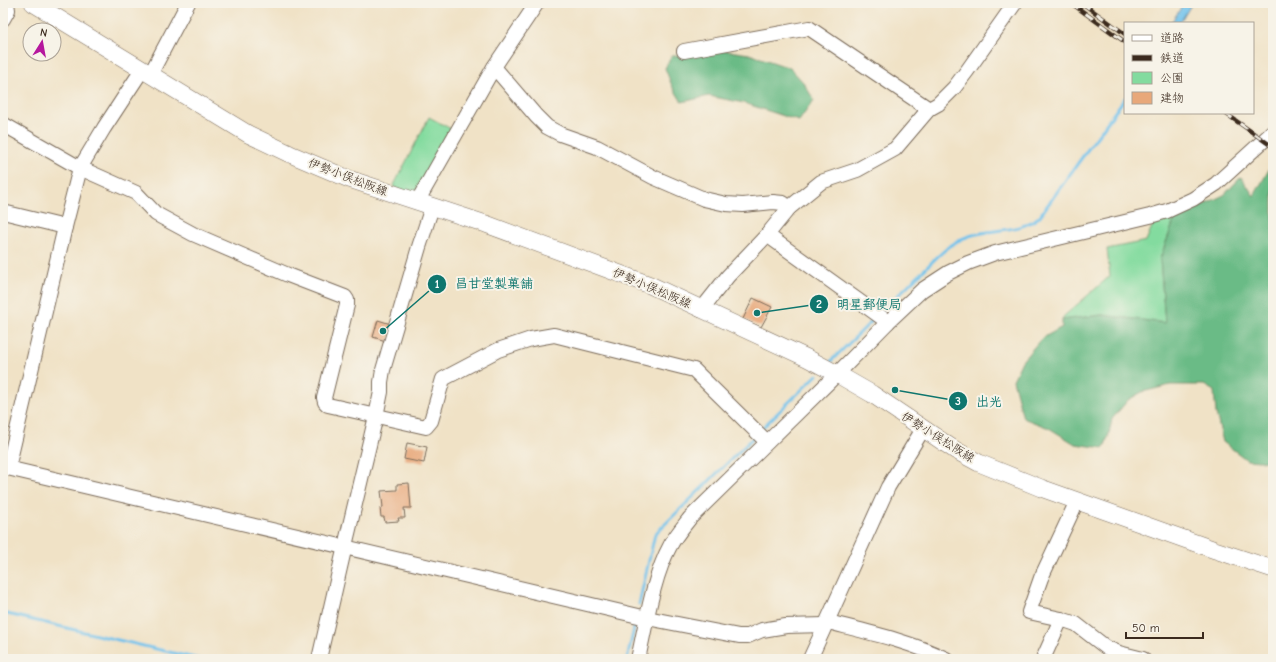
<svg xmlns="http://www.w3.org/2000/svg" width="1276" height="662" font-family="'Comic Neue','Klee One',sans-serif">
  <rect width="100%" height="100%" fill="#f7f3e8"/>
  <filter id="ink" filterUnits="userSpaceOnUse"><feTurbulence type="fractalNoise" baseFrequency=".025" numOctaves="2"/><feDisplacementMap in="SourceGraphic" scale="8" xChannelSelector="R" yChannelSelector="G"/><feConvolveMatrix kernelMatrix="1 2 1 2 8 2 1 2 1" color-interpolation-filters="sRGB"/></filter>
  <filter id="wash" filterUnits="userSpaceOnUse"><feTurbulence type="fractalNoise" baseFrequency=".012" numOctaves="4" result="noise"/><feDisplacementMap in="SourceGraphic" scale="16" xChannelSelector="R" yChannelSelector="G"/><feGaussianBlur stdDeviation="0.9" result="paint"/><feColorMatrix in="noise" values="0 0 0 0 0 0 0 0 0 0 0 0 0 0 0 0 0 1.4 0 .05"/><feComposite in="paint" operator="in"/></filter>
  <g filter="url(#wash)">
    <rect width="100%" height="100%" fill="#f0e2c6"/>
    <g fill="#83db9f" stroke="#5f825e">
      <polygon points="429,117 453,130 416,196 393,187"/>
      <polygon points="1175,218 1160,259 1165,323 1102,315 1062,320 1064,316 1110,276 1107,249 1146,241 1153,224"/>
    </g>
    <g fill="#6abb86" stroke="#527252">
      <polygon points="715,49 749,54 790,68 803,82 814,100 799,121 744,103 709,96 682,102 672,86 665,68 672,56"/>
      <polygon points="1271,166 1273,167 1273,462 1247,460 1223,442 1216,413 1214,391 1204,385 1170,385 1142,392 1128,400 1112,419 1109,434 1104,448 1075,444 1049,428 1023,418 1013,380 1022,361 1041,339 1062,327 1062,320 1102,315 1165,323 1160,259 1175,218 1224,195 1241,177 1254,196"/>
    </g>
    <polygon fill="#71c2ec" stroke="#567685" points="1184,3 1192,3 1180,23 1171,23"/>
    <g fill="none" stroke-linecap="round" stroke-linejoin="round">
      <g stroke="#71c2ec" stroke-width="3">
        <polyline points="3,32 8,21"/>
        <polyline points="3,41 5,52 3,56"/>
        <path d="M881 312C894 299 907 286 921 273 935 259 949 243 969 236 993 228 1019 233 1039 217L1125 98"/>
        <polyline points="831,361 876,317"/>
        <polyline points="760,430 817,375"/>
        <polyline points="639,604 655,534 755,436"/>
        <polyline points="3,613 199,659"/>
        <polyline points="627,659 635,624"/>
      </g>
    </g>
    <g id="blocks">
      <g fill="#e8a87a">
        <polygon points="753,298 772,307 761,327 743,319"/>
        <polygon points="378,320 394,325 389,342 373,337"/>
        <polygon points="407,443 427,447 424,463 404,459"/>
        <polygon points="409,483 411,508 404,508 405,518 398,518 399,521 385,522 384,517 381,517 380,508 383,507 381,491 397,490 397,484"/>
      </g>
    </g>
  </g>
  <g filter="url(#ink)">
    <use href="#blocks" fill-opacity="0" stroke="#7a6a59" stroke-width="1"/>
    <g fill="none" stroke-linecap="round" stroke-linejoin="round">
      <defs>
        <g id="minor">
          <polyline points="3,19 8,10 7,3"/>
          <polyline points="684,51 809,28 929,109"/>
          <polyline points="494,67 536,116 547,127 560,134 597,147 653,177 704,199 726,204 743,205 773,202 783,203 789,208"/>
          <polyline points="150,75 188,3"/>
          <polyline points="3,124 80,168 136,193 156,214 193,234 288,275 345,297 347,300 347,305 324,398 325,402 328,405 426,427 431,421 443,379 498,350 531,339 554,335 694,370 767,442"/>
          <polyline points="417,202 494,67 537,3"/>
          <polyline points="3,212 65,227"/>
          <polyline points="767,235 888,322"/>
          <polyline points="701,310 728,276 767,235 789,208 821,182 857,170 895,149 929,109 938,104 954,88 967,71 1015,3"/>
          <polyline points="3,467 647,618 739,636 748,636 762,630 786,626 825,625"/>
          <polyline points="8,468 65,227 80,168 104,128 142,70"/>
          <polyline points="1061,619 1029,612 1041,578 1077,501"/>
          <path d="M828 622C867 632 909 641 946 659"/>
          <polyline points="319,659 345,546 376,416 381,392 381,382 383,370 419,247 432,207"/>
          <path d="M638 659C646 624 653 577 670 546 675 536 683 527 690 518L837 374 888 322 922 290 948 273 968 263 995 253 1150 216 1167 211 1193 199 1216 184 1273 132"/>
          <polyline points="810,659 888,487 923,429"/>
          <polyline points="1043,659 1061,619 1076,624 1107,648 1119,653 1143,659"/>
        </g>
        <polyline id="major" points="33,3 248,134 290,154 349,179 486,224 650,285 807,358 837,374 872,394 955,450 979,463 1041,488 1215,550 1273,569"/>
      </defs>
      <use href="#minor" stroke="#7a6a59" stroke-width="16"/>
      <use href="#major" stroke="#7a6a59" stroke-width="18"/>
      <use href="#minor" stroke="#fff" stroke-width="14"/>
      <use href="#major" stroke="#fff" stroke-width="17"/>
      <defs>
        <g id="rail">
          <polyline points="1071,3 1125,42"/>
          <polyline points="1082,3 1125,34"/>
          <polyline points="1225,113 1273,147"/>
        </g>
      </defs>
      <use href="#rail" stroke="#3b2a1e" stroke-width="4.5"/>
      <use href="#rail" stroke="#f7f3e8" stroke-width="3" stroke-dasharray="9" stroke-linecap="butt"/>
    </g>
  </g>
  <g text-anchor="middle" stroke-width="4" stroke-linejoin="round" paint-order="stroke">
    <g font-size="12" fill="#3b2a1e" stroke="#f7f3e8">
      <text transform="translate(348 177) rotate(21)" y="4">伊勢小俣松阪線</text>
      <text transform="translate(652 288) rotate(23)" y="4">伊勢小俣松阪線</text>
      <text transform="translate(938 437) rotate(32)" y="4">伊勢小俣松阪線</text>
    </g>
  </g>
  <path fill="none" stroke="#0f766e" stroke-width="1.5" d="M383 331L437 284M757 313L819 304M895 390L958 401"/>
  <g fill="#0f766e" stroke="#f7f3e8" stroke-width="1.5">
    <circle cx="383" cy="331" r="4"/>
    <circle cx="757" cy="313" r="4"/>
    <circle cx="895" cy="390" r="4"/>
    <circle cx="437" cy="284" r="10"/>
    <circle cx="819" cy="304" r="10"/>
    <circle cx="958" cy="401" r="10"/>
  </g>
  <g font-size="12" text-anchor="middle" font-weight="bold" fill="#fff">
    <text x="437" y="288">1</text>
    <text x="819" y="308">2</text>
    <text x="958" y="405">3</text>
  </g>
  <g font-size="13" text-anchor="middle" font-weight="bold" fill="#0f766e" stroke="#f7f3e8" stroke-width="4" stroke-linejoin="round" paint-order="stroke">
    <text x="494" y="288">昌甘堂製菓舗</text>
    <text x="869" y="309">明星郵便局</text>
    <text x="989" y="406">出光</text>
  </g>
  <rect width="1276" height="662" fill="none" stroke="#f7f3e8" stroke-width="16"/>
  <rect x="1124" y="22" width="130" height="92" fill="#f7f3e8" stroke="#aca397"/>
  <rect x="1132" y="35" width="20" height="6" fill="#ffffff" stroke="#aca397"/>
  <text x="1160" y="42" font-size="12" fill="#3b2a1e">道路</text>
  <rect x="1132" y="55" width="20" height="6" fill="#3b2a1e" stroke="#aca397"/>
  <text x="1160" y="62" font-size="12" fill="#3b2a1e">鉄道</text>
  <rect x="1132" y="72" width="20" height="12" fill="#83db9f" stroke="#aca397"/>
  <text x="1160" y="82" font-size="12" fill="#3b2a1e">公園</text>
  <rect x="1132" y="92" width="20" height="12" fill="#e8a87a" stroke="#aca397"/>
  <text x="1160" y="102" font-size="12" fill="#3b2a1e">建物</text>
  <g transform="translate(42 42) rotate(11)"><circle r="19" fill="#f7f3e8" stroke="#aca397"/>
  <path d="M0-3L7 15L0 10L-7 15Z" fill="#b5179e"/>
  <text y="-6" font-size="11" font-weight="bold" text-anchor="middle" fill="#3b2a1e">N</text>
  </g>
  <path d="M1126 632v6h77v-6" fill="none" stroke="#3b2a1e" stroke-width="2"/>
  <text x="1132" y="632" font-size="12" fill="#3b2a1e" stroke="#f7f3e8" stroke-width="3" paint-order="stroke">50 m</text>
</svg>
